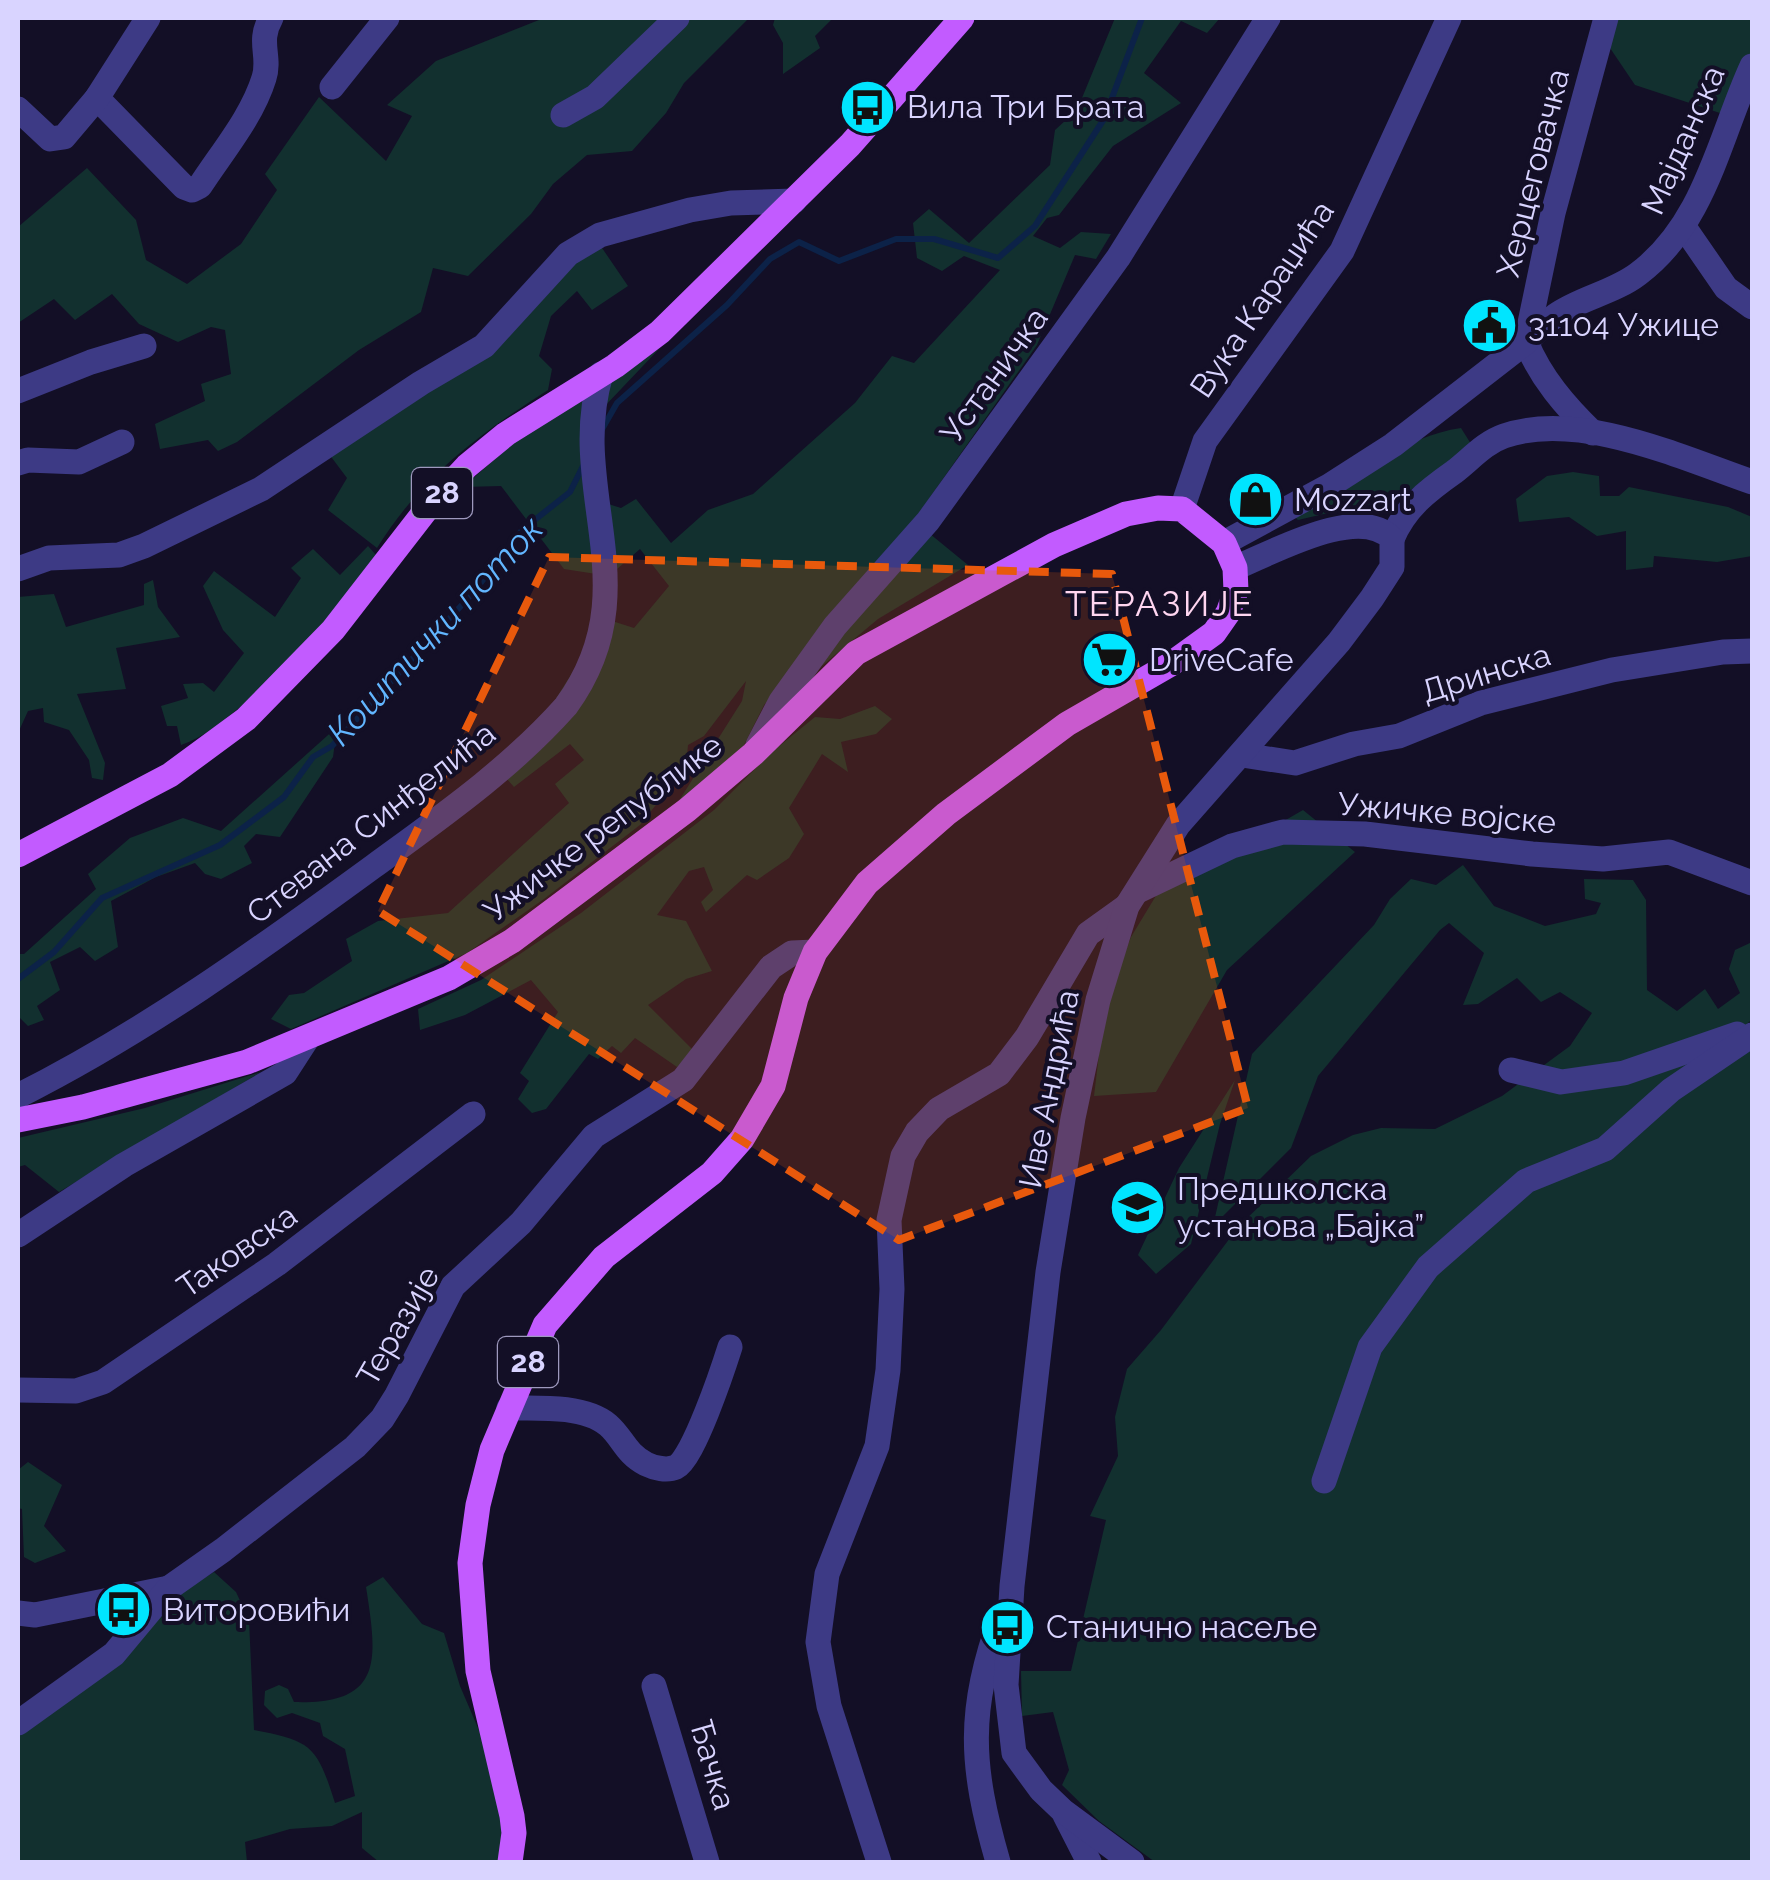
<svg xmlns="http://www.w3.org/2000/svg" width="1770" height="1880" font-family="Raleway,sans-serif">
  <rect width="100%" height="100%" fill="#130f26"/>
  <g fill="#12302f">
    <polygon points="544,18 749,18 684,83 666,113 632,151 587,155 553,184 531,214 468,276 433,268 421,312 359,350 237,442 218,451 208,440 160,449 155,424 205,401 201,384 231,374 225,330 211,327 178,342 139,324 112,294 75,320 54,299 18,323 18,227 87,168 136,220 146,260 187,284 241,244 277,190 265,174 319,97 386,161 412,116 387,105 436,61"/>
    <polygon points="775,18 833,18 815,36 820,48 783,74 783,43 773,25"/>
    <polygon points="1115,18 1220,18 1207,33 1181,21 1144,73 1181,103 1113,146 1059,215 1047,218 1033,236 1060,248 1081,232 1111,234 1096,259 1075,255 1037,345 888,557 764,705 743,747 675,807 742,701 746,681 704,736 688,745 686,767 640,825 544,899 467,953 291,1029 271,1019 289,995 304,993 352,961 346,939 378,921 448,913 569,803 555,784 584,760 570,744 514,787 506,778 606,619 634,628 669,586 640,549 609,576 564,569 501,486 463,487 518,439 659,349 584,428 602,502 621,508 636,499 671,543 708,510 753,494 855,403 892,356 914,363 1000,270 964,256 942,271 917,258 913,223 929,209 969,243 1050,165 1055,130 1077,110"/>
    <polygon points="1615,18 1752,18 1752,67 1726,115 1635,85 1608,45"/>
    <path d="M600 245 628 286 592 310 577 291 551 316 539 356 552 369 548 390C479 434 421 477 377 548L328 510 347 478 329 454 489 352 570 260Z"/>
    <path d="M1461 428 1471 444C1433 480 1409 495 1358 509L1348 502 1328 513 1298 520 1292 514C1341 484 1404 436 1461 428Z"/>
    <polygon points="1573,472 1599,476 1600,496 1619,496 1629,487 1728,507 1752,517 1750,537 1752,538 1752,556 1717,562 1654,556 1653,567 1626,570 1626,531 1597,536 1569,517 1519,522 1516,499 1547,476"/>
    <polygon points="924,529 968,565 878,619 805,680"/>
    <path d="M368 546 377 556C333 616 297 660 240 707 220 723 204 737 181 745L177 726H167L161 706 188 698 183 684 203 683 214 692 244 653 223 630 203 586 214 571 275 617 301 578 291 568 313 549 340 575Z"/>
    <polygon points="153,580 158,607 180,637 116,648 126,689 77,694 105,763 103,780 92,778 89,760 69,730 44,722 43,708 28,711 18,733 18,597 54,594 66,627 144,605 144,584"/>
    <polygon points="875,706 892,719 876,734 841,742 848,772 822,754 789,808 804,834 789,858 757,880 747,875 706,912 701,902 713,890 704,867 689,871 657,915 686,921 712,971 686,979 648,1005 694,1051 677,1067 635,1038 621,1053 612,1046 598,1059 589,1054 546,1109 532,1113 518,1099 529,1081 520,1073 558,1012 531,980 465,1015 420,1030 418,1009 481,980 581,913 714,810 773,751 815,717 840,719"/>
    <polygon points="337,727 333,757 280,837 256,834 244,846 252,863 221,879 205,874 195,863 156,877 111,901 118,947 95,961 80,947 50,962 60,990 37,1006 44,1020 28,1026 18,1016 18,954 24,954 96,889 88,874 130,838 183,818 221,831"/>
    <polygon points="1303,810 1355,852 1227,970 1156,1092 1094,1096 1105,1004 1131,937 1157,894"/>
    <polygon points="1463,865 1494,906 1545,926 1596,914 1601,903 1585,899 1584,879 1633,880 1646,900 1647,990 1677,1011 1705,989 1718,1009 1740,993 1729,969 1735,950 1752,942 1752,1019 1745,1026 1752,1033 1752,1862 1155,1862 1099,1821 1062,1785 1069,1770 1053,1712 1022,1716 1021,1671 1071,1671 1106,1520 1090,1516 1118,1456 1115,1417 1127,1369 1161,1330 1239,1226 1311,1156 1353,1135 1381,1128 1435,1129 1502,1096 1570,1046 1592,1013 1560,992 1541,1002 1517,978 1478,1004 1463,1005 1484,953 1449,923 1440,930 1318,1076 1291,1148 1213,1226 1252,1054 1374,925 1390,899 1411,879 1436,885"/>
    <polygon points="261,1072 59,1192 25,1165 18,1167 18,1138 145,1108"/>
    <polygon points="1235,1080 1220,1124 1191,1244 1156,1274 1138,1255 1179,1168"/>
    <polygon points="28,1462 62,1485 44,1526 66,1551 35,1563 24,1557 22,1509 18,1508 18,1470"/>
    <path d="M214 1572 236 1592 249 1620 254 1730C312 1741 317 1746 335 1803L355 1796 345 1749 323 1736 320 1723 292 1713 277 1718 264 1705 265 1691 279 1685 288 1689 294 1702C385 1705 377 1658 366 1587L383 1577 422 1624 444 1633 460 1686 481 1735 504 1827 498 1862H379L362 1848V1812L332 1826 290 1829 245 1842 247 1862H18V1725L187 1589Z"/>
  </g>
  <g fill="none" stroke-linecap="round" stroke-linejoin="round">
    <g stroke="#0c2248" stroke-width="6">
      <polyline points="601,431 617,403 727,305 770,259 799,242 839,261 896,239 934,239 998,258 1035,226 1104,119 1142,18"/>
      <polyline points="18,979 54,952 102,898 220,845 284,797 313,757 332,746 472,594 522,530 570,492 584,464"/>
    </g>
    <g stroke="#3d3a85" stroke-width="25">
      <polyline points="332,87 387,18"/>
      <path d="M97 98 184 187 192 190 200 186C222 152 252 117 264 78 271 56 257 42 271 18"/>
      <polyline points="18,109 50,139 64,137 97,98 148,18"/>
      <polyline points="563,115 595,97 677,18"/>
      <polyline points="1684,227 1726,288 1752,307"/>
      <polyline points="18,391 91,362 144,346"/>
      <path d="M1593 433C1565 406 1541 378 1526 342 1535 333 1544 323 1555 316 1580 298 1613 293 1638 274 1705 224 1719 138 1752 66"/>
      <polyline points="18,463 28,460 79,462 122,442"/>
      <polyline points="1182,509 1205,441 1342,251 1449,18"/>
      <path d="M1392 539C1405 508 1427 491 1454 472 1471 459 1484 443 1504 436 1579 410 1682 458 1752 482"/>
      <polyline points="1224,543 1329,486 1393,445 1526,342 1553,213 1606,18"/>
      <polyline points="18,569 49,558 119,555 144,546 261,489 421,383 484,346 568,254 600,235 690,210 731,203 794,201"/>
      <polyline points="758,745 781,701 835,626 928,521 1118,258 1268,18"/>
      <polyline points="1242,755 1295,763 1354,744 1399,736 1481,703 1612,670 1723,652 1752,651"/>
      <polyline points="1140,890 1232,846 1283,832 1365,834 1532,854 1603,859 1669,852 1752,883"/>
      <polyline points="1511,1070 1561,1082 1624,1073 1737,1034"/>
      <path d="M18 1096C145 1032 259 950 374 866 441 817 510 769 566 706 651 590 566 491 601 374"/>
      <polyline points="18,1235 124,1165 285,1073 307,1039"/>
      <polyline points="18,1390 76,1391 103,1382 277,1264 473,1114"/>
      <path d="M509 1408C538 1408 584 1405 608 1425 623 1438 625 1453 646 1464 654 1468 667 1471 676 1467 693 1459 723 1369 730 1347"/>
      <polyline points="1324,1481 1370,1347 1428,1267 1526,1181 1605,1149 1671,1090 1752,1035"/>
      <polyline points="18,1613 35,1615 169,1588"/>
      <polyline points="654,1686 707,1862"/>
      <polyline points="18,1723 114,1654 169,1588 223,1550 355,1447 382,1419 397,1395 453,1286 521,1223 594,1136 683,1080 771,967 792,953 815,952"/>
      <polyline points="1065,1815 1089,1862"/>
      <polyline points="879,1862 829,1706 818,1642 827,1574 877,1446 888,1370 892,1289 889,1220 903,1156 917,1132 939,1109 999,1074 1027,1037 1088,934 1127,906"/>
      <path d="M998 1862C970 1764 967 1712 1002 1614"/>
      <path d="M1132 1862 1063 1811 1041 1790 1014 1753 1006 1685 1012 1586 1048 1272 1073 1118 1098 1000 1127 906 1178 825 1339 642 1372 598 1392 567V539C1360 503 1272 553 1235 568"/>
    </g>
    <g stroke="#c25bff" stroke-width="25">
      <polyline points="18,855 170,775 246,719 333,630 426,510 467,466 506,434 615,366 660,332 850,145 962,18"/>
      <polyline points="18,1120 83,1107 247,1062 449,978 512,941 687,810 753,754 856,653 1054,545 1126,514 1158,508 1182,509 1224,543 1235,568 1236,591 1228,613 1214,633 1171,664 1067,724 946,814 867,883 815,952 796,998 773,1086 742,1139 712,1173 604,1257 545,1325 492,1450 478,1505 470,1563 478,1671 512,1816 514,1833 510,1862"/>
    </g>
  </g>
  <path fill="#e8590c" fill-opacity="0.2" stroke="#e8590c" stroke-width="8" stroke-dasharray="20 12" stroke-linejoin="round" d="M549 557 1112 574 1248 1108 899 1240 378 911Z"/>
  <defs>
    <symbol id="bus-disc" viewBox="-11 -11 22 22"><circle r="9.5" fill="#00e5ff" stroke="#130f26"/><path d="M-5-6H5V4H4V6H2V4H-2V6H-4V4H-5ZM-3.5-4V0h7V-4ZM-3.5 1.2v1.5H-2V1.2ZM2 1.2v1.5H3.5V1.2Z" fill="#111"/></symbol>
    <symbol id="civic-disc" viewBox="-11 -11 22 22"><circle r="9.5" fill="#00e5ff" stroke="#130f26"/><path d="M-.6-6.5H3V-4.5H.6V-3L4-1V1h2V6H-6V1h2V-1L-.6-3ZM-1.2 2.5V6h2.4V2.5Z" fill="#111"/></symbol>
    <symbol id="shop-disc" viewBox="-11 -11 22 22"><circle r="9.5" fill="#00e5ff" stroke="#130f26"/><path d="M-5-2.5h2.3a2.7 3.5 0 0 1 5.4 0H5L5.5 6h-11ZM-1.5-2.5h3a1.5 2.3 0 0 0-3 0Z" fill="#111"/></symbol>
    <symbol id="supermarket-disc" viewBox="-11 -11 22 22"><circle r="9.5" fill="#00e5ff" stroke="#130f26"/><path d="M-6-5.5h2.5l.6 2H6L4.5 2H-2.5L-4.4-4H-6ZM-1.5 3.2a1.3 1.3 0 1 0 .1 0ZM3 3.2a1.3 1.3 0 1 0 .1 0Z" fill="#111"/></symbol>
    <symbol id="school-disc" viewBox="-11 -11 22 22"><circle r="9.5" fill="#00e5ff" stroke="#130f26"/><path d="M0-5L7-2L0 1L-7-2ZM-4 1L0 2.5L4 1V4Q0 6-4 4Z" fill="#111"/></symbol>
  </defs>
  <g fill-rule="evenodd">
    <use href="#bus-disc" x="836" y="76" width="63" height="63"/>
    <use href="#civic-disc" x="1458" y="294" width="63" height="63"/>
    <use href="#shop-disc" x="1224" y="468" width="63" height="63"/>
    <use href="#supermarket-disc" x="1078" y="628" width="63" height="63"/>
    <use href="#school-disc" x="1106" y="1176" width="63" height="63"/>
    <use href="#bus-disc" x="92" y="1578" width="63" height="63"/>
    <use href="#bus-disc" x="976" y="1596" width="63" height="63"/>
  </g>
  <g text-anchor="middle" stroke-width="8" stroke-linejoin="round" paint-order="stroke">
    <g fill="#130f26" stroke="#9e99be" stroke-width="2.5">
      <rect x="412" y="468" width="60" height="50" rx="8"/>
      <rect x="498" y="1337" width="60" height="50" rx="8"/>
    </g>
    <g font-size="30" font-weight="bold" fill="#d9d4ff">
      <text x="442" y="503">28</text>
      <text x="528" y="1372">28</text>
    </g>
    <g font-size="32" fill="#d9d4ff" stroke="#130f26" text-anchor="start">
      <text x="907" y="118">Вила Три Брата</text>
      <text x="1528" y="336">31104 Ужице</text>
      <text x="1294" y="511">Mozzart</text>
      <text x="1149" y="671">DriveCafe</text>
      <text x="1177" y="1200">Предшколска<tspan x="1177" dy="37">установа „Бајка”</tspan></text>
      <text x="163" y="1621">Виторовићи</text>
      <text x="1046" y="1638">Станично насеље</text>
    </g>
    <g font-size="32" fill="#d9d4ff" stroke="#130f26">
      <text transform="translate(1683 140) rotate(-66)" y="11">Мајданска</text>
      <text transform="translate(1533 173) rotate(-76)" y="11">Херцеговачка</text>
      <text transform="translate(1262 299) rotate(-56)" y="11">Вука Караџића</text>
      <text transform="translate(994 375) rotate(-54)" y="11">Устаничка</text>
      <text transform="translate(1486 673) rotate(-17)" y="11">Дринска</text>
      <text transform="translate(1447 813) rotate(5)" y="11">Ужичке војске</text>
      <text transform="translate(371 823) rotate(-38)" y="11">Стевана Синђелића</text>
      <text transform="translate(603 828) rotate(-37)" y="11">Ужичке републике</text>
      <text transform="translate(1049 1089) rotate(-79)" y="11">Иве Андрића</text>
      <text transform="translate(237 1251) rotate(-35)" y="11">Таковска</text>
      <text transform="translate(398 1326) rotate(-60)" y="11">Теразије</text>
      <text transform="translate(713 1765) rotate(74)" y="11">Ђачка</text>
    </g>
    <g font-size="35" letter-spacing="2.5" fill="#ffd6f0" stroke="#130f26">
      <text x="1160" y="616">ТЕРАЗИЈЕ</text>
    </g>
    <g font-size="35" font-style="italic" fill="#62b6ff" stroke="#130f26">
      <text transform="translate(435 631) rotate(-47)" y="12">Коштички поток</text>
    </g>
  </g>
  <rect width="1770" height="1880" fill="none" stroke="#d9d4ff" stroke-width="40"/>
</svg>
